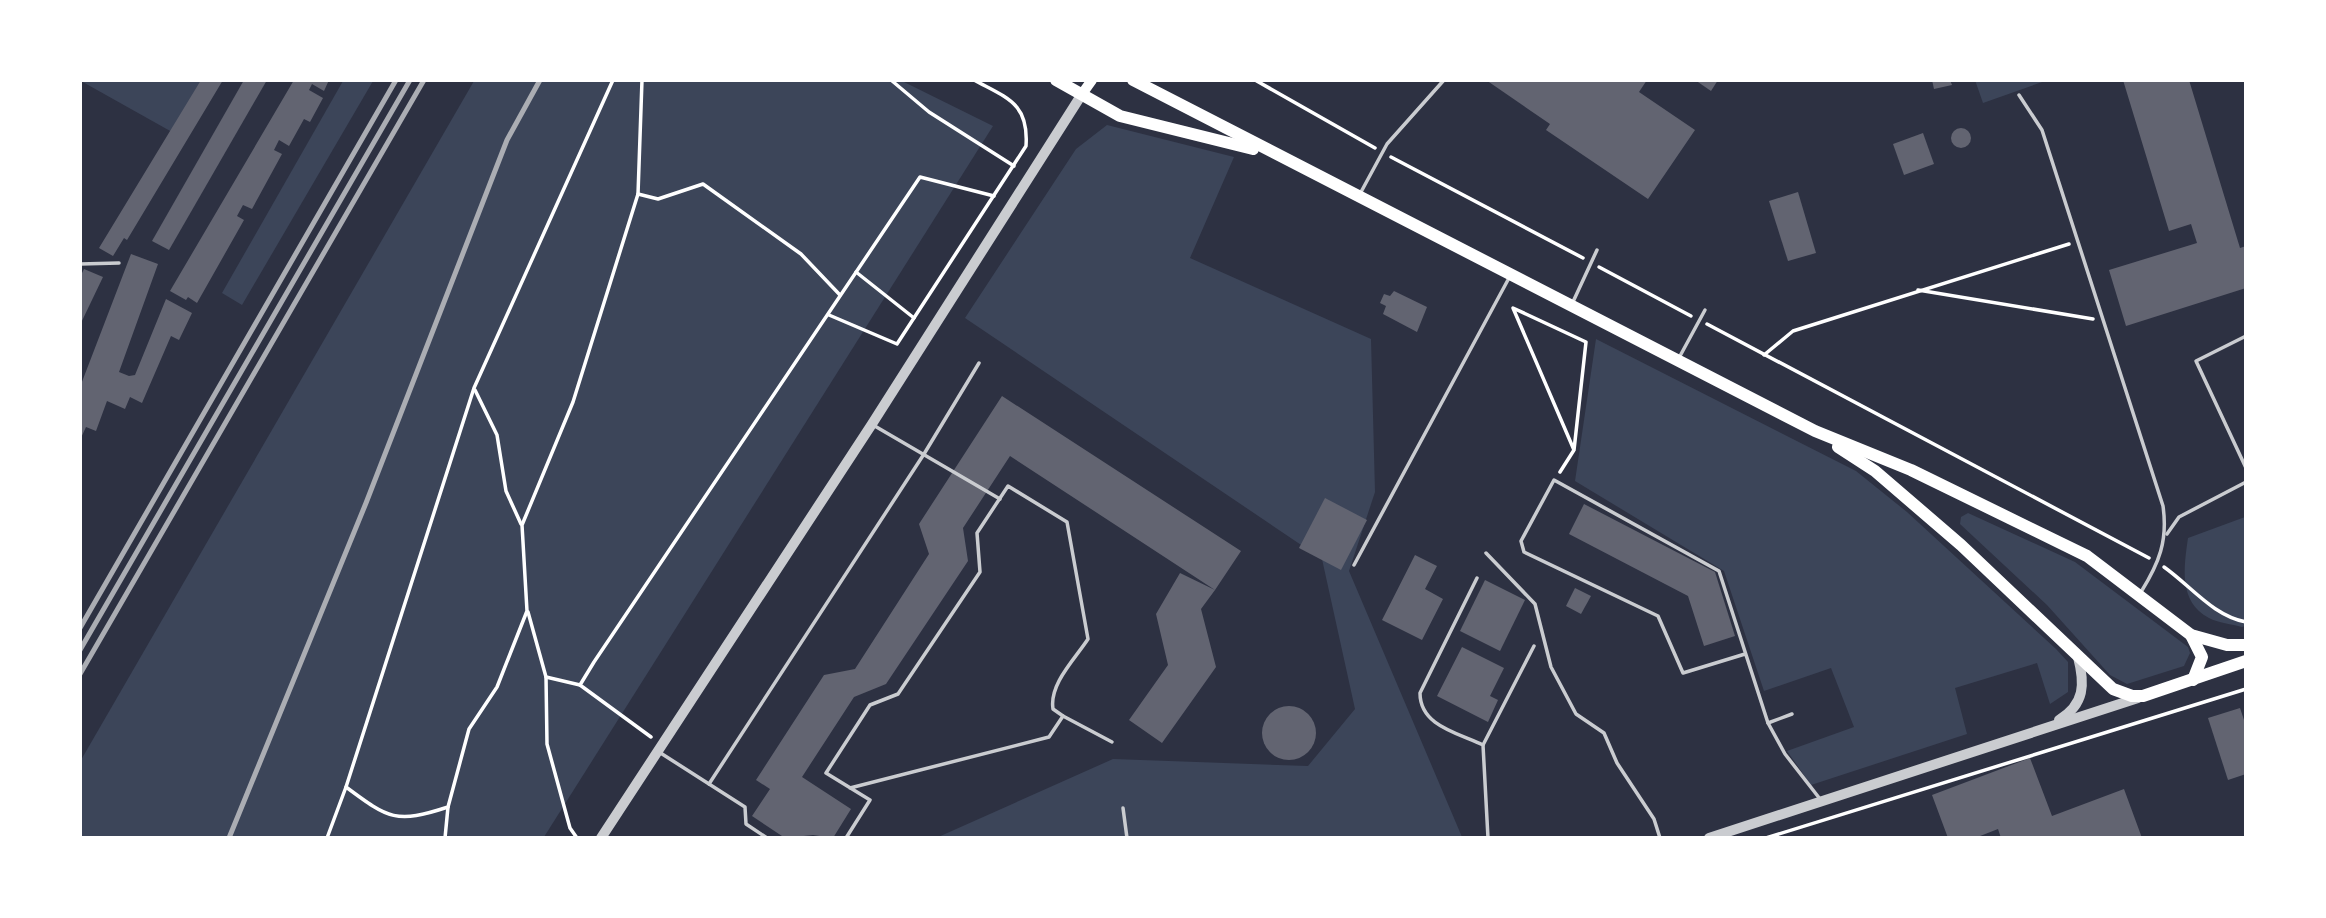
<svg xmlns="http://www.w3.org/2000/svg" width="2326" height="918" font-family="'Times New Roman',serif">
  <rect width="100%" height="100%" fill="#2d3142"/>
  <g fill="#3c4559">
    <polygon points="1975,80 2045,80 2045,81 1983,103"/>
    <polygon points="81,81 201,81 172,132"/>
    <polygon points="343,81 373,81 242,305 222,293"/>
    <polygon points="474,81 902,81 993,126 544,837 81,838 81,760"/>
    <polygon points="1107,125 1234,157 1190,258 1371,339 1375,492 1349,571 1462,837 936,838 1113,759 1308,766 1355,709 1322,559 965,318 1076,149"/>
    <polygon points="1596,339 1856,471 1907,512 2056,649 2068,662 2068,692 2050,704 2037,663 1955,688 1967,734 1811,785 1787,751 1854,727 1831,668 1764,691 1724,571 1575,481"/>
    <polygon points="1968,513 2075,562 2188,647 2190,653 2184,666 2127,684 2110,675 2047,605 1960,524 1961,517"/>
    <path d="M2245 517V626L2242 627C2232 624 2218 623 2209 618 2178 602 2184 566 2188 538Z"/>
  </g>
  <g fill="#626471">
    <polygon points="201,80 223,80 127,240 124,238 113,256 99,248"/>
    <polygon points="244,80 267,80 169,250 152,241"/>
    <polygon points="294,80 329,80 324,91 312,84 309,90 323,98 310,122 304,119 289,146 279,140 274,150 282,154 252,209 243,205 237,216 244,220 197,303 188,297 186,300 170,291"/>
    <polygon points="1486,80 1647,80 1639,92 1695,130 1648,199 1546,130 1550,124"/>
    <polygon points="1695,80 1718,80 1711,91"/>
    <polygon points="1932,80 1950,80 1952,85 1934,89"/>
    <polygon points="2123,80 2189,80 2240,248 2246,246 2246,288 2126,326 2109,270 2197,243 2191,224 2169,231"/>
    <circle cx="1961" cy="138" r="10"/>
    <polygon points="1923,133 1934,164 1904,175 1893,144"/>
    <polygon points="1798,192 1816,253 1788,261 1769,201"/>
    <polygon points="131,254 158,264 119,372 129,376 135,375 166,299 192,313 179,340 171,336 142,403 130,397 125,409 107,401 96,431 86,427 80,440 80,387"/>
    <polygon points="84,269 103,277 80,325 80,277"/>
    <polygon points="1394,291 1427,307 1417,332 1383,314 1386,306 1380,303 1384,294 1390,296"/>
    <polygon points="1002,396 1241,551 1215,590 1201,609 1216,667 1162,743 1129,720 1168,665 1156,614 1180,573 1215,590 1010,456 963,528 968,561 886,684 854,697 802,777 851,809 833,838 813,835 785,838 752,816 770,789 756,780 824,675 855,669 929,554 919,524"/>
    <polygon points="1325,498 1367,520 1341,570 1299,548"/>
    <polygon points="1584,504 1715,572 1735,636 1704,646 1688,596 1569,534"/>
    <polygon points="1415,555 1437,566 1425,589 1443,599 1422,640 1382,620"/>
    <polygon points="1485,580 1525,600 1500,651 1460,631"/>
    <polygon points="1575,588 1591,596 1581,614 1566,606"/>
    <polygon points="1462,647 1504,668 1490,696 1498,700 1488,722 1437,696"/>
    <circle cx="1289" cy="733" r="27"/>
    <polygon points="2240,708 2246,726 2246,774 2228,780 2208,718"/>
    <polygon points="2030,758 2052,816 2124,789 2142,838 2001,838 1998,829 1975,838 1948,838 1932,795"/>
  </g>
  <g fill="none" stroke-linecap="round" stroke-linejoin="round">
    <g stroke="#fff" stroke-width="3.5">
      <polyline points="891,80 929,112 1014,166"/>
      <polyline points="1255,80 1375,148"/>
      <polyline points="1391,157 1583,258"/>
      <polyline points="638,194 658,199 703,184 801,254 840,295"/>
      <polyline points="1599,267 1691,316"/>
      <polyline points="856,272 914,318"/>
      <polyline points="1918,290 2093,319"/>
      <path d="M829 315 897 344 1026 146C1029 103 1007 98 974 80"/>
      <polyline points="1707,324 2149,558"/>
      <polyline points="1764,355 1793,331 2069,244"/>
      <polyline points="475,390 497,435 506,491 521,524"/>
      <polyline points="1560,472 1574,450 1586,342 1513,308 1574,450"/>
      <path d="M2164 567C2191 586 2213 616 2246 622"/>
      <polyline points="528,612 546,677 580,685"/>
      <polyline points="546,677 547,744 570,828 577,838"/>
      <polyline points="651,737 580,685 594,662 920,177 994,196"/>
      <path d="M346 787C389 819 396 824 448 807L469 729 497 687 527 611 522 525 573 402 638 194 642 80"/>
      <polyline points="327,838 346,787 474,388 613,80"/>
      <polyline points="445,838 448,807"/>
      <polyline points="1766,838 2246,689"/>
    </g>
    <g stroke="#caccd0" stroke-width="3.5">
      <path d="M2019 95 2042 130 2163 506C2168 541 2159 563 2141 592"/>
      <polyline points="1361,192 1387,144 1444,80"/>
      <polyline points="80,264 119,263"/>
      <polyline points="1572,304 1597,250"/>
      <polyline points="2246,336 2196,361 2246,468"/>
      <polyline points="1680,356 1705,310"/>
      <polyline points="873,425 1000,499"/>
      <polyline points="2167,534 2179,517 2246,482"/>
      <polyline points="1486,553 1535,604 1551,667 1576,714 1604,733 1617,763 1654,819 1660,838"/>
      <polyline points="1354,565 1509,278"/>
      <path d="M1477 578 1420 693C1420 726 1458 733 1483 745L1488 838"/>
      <polyline points="1745,654 1683,673 1658,616 1524,552 1521,541 1554,480 1719,571 1768,723 1785,754 1820,799"/>
      <polyline points="1063,716 1112,742"/>
      <polyline points="1768,723 1792,714"/>
      <polyline points="1483,745 1534,646"/>
      <polyline points="659,752 745,807 746,824 767,838"/>
      <polyline points="709,784 924,454 979,363"/>
      <polyline points="1123,808 1127,838"/>
      <path d="M846 838 870 800 826 773 870 705 898 694 980 572 977 533 1008 486 1067 522 1088 639C1075 659 1049 684 1053 709L1063 716 1049 737 850 788"/>
    </g>
    <g stroke="#caccd0" stroke-width="10">
      <path d="M2059 720C2085 704 2085 684 2078 657"/>
      <polyline points="601,838 872,424 1082,94"/>
      <polyline points="1709,838 2138,698"/>
    </g>
    <polyline stroke="#fff" stroke-width="10" points="1082,94 1092,80"/>
    <g stroke="#fff" stroke-width="12">
      <polyline points="1056,80 1120,116 1253,149"/>
      <polyline points="1133,80 1815,431 1911,470 2087,556 2191,635 2227,645 2246,645"/>
      <polyline points="1838,447 1875,471 1961,545 2113,689 2132,696 2143,696 2246,661"/>
      <polyline points="2191,635 2202,657 2193,680"/>
    </g>
    <g stroke="#abadb3" stroke-width="5">
      <polyline points="80,628 396,80"/>
      <polyline points="80,650 410,80"/>
      <polyline points="80,674 424,80"/>
      <polyline points="229,838 366,503 507,140 540,80"/>
    </g>
  </g>
  <rect width="2326" height="918" fill="none" stroke="#ffffff" stroke-width="164"/>
</svg>
